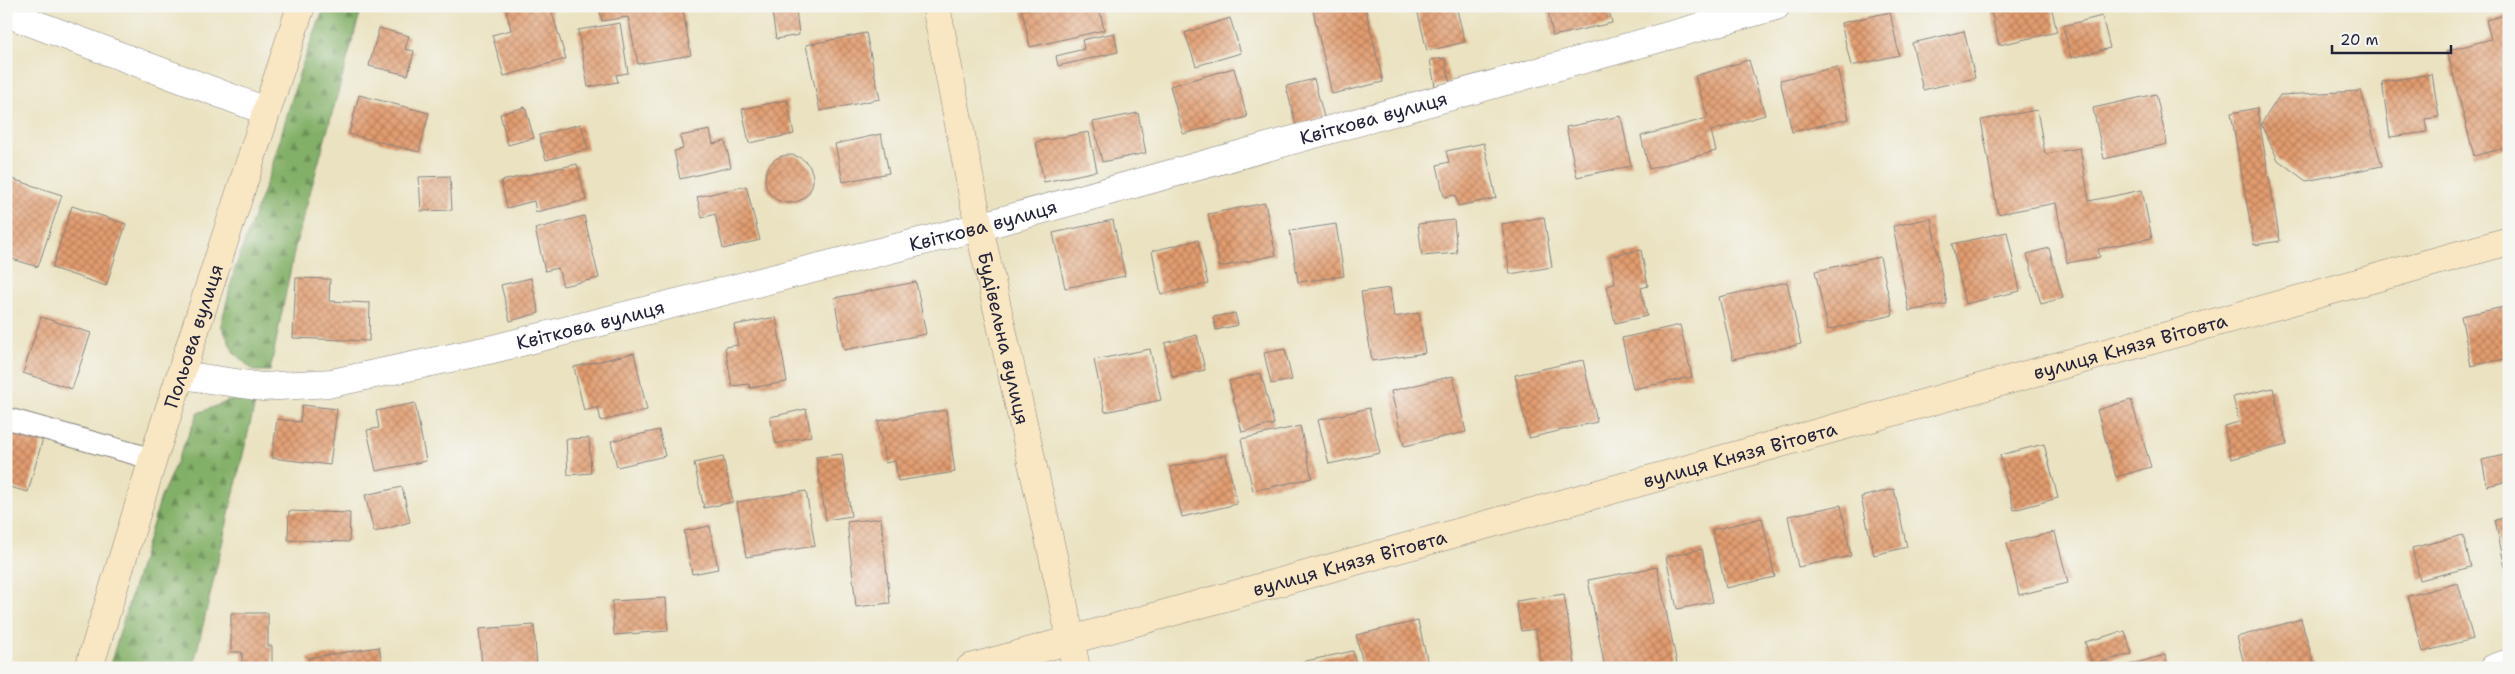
<svg xmlns="http://www.w3.org/2000/svg" width="2515" height="674" font-family="'Shantell Sans',sans-serif">
  <defs>
    <pattern id="forest-firs" width="22" height="20" patternUnits="userSpaceOnUse" patternTransform="scale(1.25)"><rect width="22" height="20" fill="#83b068"/><path d="M5 1l3.5 6h-7zM16 11l3.5 6h-7z" fill="#6b8f57"/></pattern>
    <pattern id="building-cross-hatch" width="8" height="8" patternUnits="userSpaceOnUse" patternTransform="scale(1.25)"><rect width="8" height="8" fill="#e29c6e"/><path d="M0 0l8 8M0 8l8-8" fill="none" stroke="#b77f5c"/></pattern>
  </defs>
  <rect width="100%" height="100%" fill="#f6f6f2"/>
  <filter id="ink" filterUnits="userSpaceOnUse"><feTurbulence type="fractalNoise" baseFrequency=".02" numOctaves="2"/><feDisplacementMap in="SourceGraphic" scale="10" xChannelSelector="R" yChannelSelector="G"/><feConvolveMatrix kernelMatrix="1 2 1 2 8 2 1 2 1" color-interpolation-filters="sRGB"/></filter>
  <filter id="wash" filterUnits="userSpaceOnUse"><feTurbulence type="fractalNoise" baseFrequency=".0096" numOctaves="4" result="noise"/><feDisplacementMap in="SourceGraphic" scale="20" xChannelSelector="R" yChannelSelector="G"/><feGaussianBlur stdDeviation="1.12" result="paint"/><feColorMatrix in="noise" values="0 0 0 0 0 0 0 0 0 0 0 0 0 0 0 0 0 1.4 0 .05"/><feComposite in="paint" operator="in"/></filter>
  <g filter="url(#wash)">
    <rect width="100%" height="100%" fill="#eae2c0"/>
    <g fill="url(#forest-firs)" stroke="#526952">
      <polygon points="325,6 362,6 295,247 270,371 254,371 234,353 221,325 235,268 271,170 300,71"/>
      <polygon points="256,399 193,668 109,668 161,497 198,413 229,401"/>
    </g>
    <g id="blocks">
      <g fill="url(#building-cross-hatch)">
        <polygon points="505,6 550,6 566,59 504,76 492,35 511,30"/>
        <polygon points="599,6 682,6 691,55 638,64 628,17 602,21"/>
        <polygon points="1021,6 1099,6 1104,30 1030,47"/>
        <polygon points="1312,6 1365,6 1383,82 1332,94"/>
        <polygon points="1428,6 1456,6 1465,42 1427,51 1417,9"/>
        <polygon points="1547,6 1608,6 1612,23 1553,36"/>
        <polygon points="1990,6 2051,6 2057,32 1999,45"/>
        <polygon points="796,9 799,35 776,39 772,12"/>
        <polygon points="1890,12 1899,55 1851,66 1841,23"/>
        <polygon points="2509,14 2509,147 2474,156 2447,51 2491,39 2486,20"/>
        <polygon points="2102,16 2110,48 2071,58 2063,26"/>
        <polygon points="1230,18 1241,53 1196,66 1185,33"/>
        <polygon points="620,23 628,73 616,75 618,82 588,87 578,30"/>
        <polygon points="379,28 409,36 405,49 414,51 408,75 369,66"/>
        <polygon points="1964,31 1975,78 1923,90 1912,43"/>
        <polygon points="866,33 880,99 820,111 806,45"/>
        <polygon points="1114,33 1118,52 1058,66 1056,56 1084,49 1082,40"/>
        <polygon points="1445,58 1450,83 1435,86 1430,60"/>
        <polygon points="1749,60 1765,115 1711,131 1716,151 1649,169 1641,136 1708,118 1695,76"/>
        <polygon points="1837,67 1849,119 1792,132 1780,80"/>
        <polygon points="1234,68 1247,117 1183,134 1170,86"/>
        <polygon points="2432,74 2439,117 2425,119 2427,132 2390,137 2382,82"/>
        <polygon points="1314,79 1324,117 1296,125 1286,86"/>
        <polygon points="2361,91 2382,166 2306,181 2278,160 2261,124 2280,95"/>
        <polygon points="2156,94 2167,144 2104,159 2093,108"/>
        <polygon points="359,95 429,113 419,152 349,134"/>
        <polygon points="787,100 794,134 749,143 742,109"/>
        <polygon points="525,107 534,138 508,145 500,114"/>
        <polygon points="2257,108 2280,241 2254,245 2231,113"/>
        <polygon points="2037,110 2045,154 2080,148 2089,201 2142,190 2152,238 2098,249 2100,257 2067,263 2056,203 1998,214 1981,120"/>
        <polygon points="1138,113 1146,153 1102,162 1093,122"/>
        <polygon points="1621,116 1631,166 1577,177 1566,127"/>
        <polygon points="581,124 588,149 546,160 539,135"/>
        <polygon points="710,130 713,144 725,141 731,167 680,179 674,151 683,149 680,136"/>
        <polygon points="1089,132 1097,171 1044,182 1036,142"/>
        <polygon points="881,134 889,173 843,182 835,144"/>
        <polygon points="1484,143 1496,198 1458,206 1455,195 1444,197 1437,165 1449,162 1446,151"/>
        <circle cx="789" cy="179" r="24"/>
        <polygon points="577,164 586,200 536,212 534,201 507,208 501,181"/>
        <polygon points="450,176 452,210 421,211 419,177"/>
        <polygon points="6,177 62,195 38,267 6,257"/>
        <polygon points="746,186 760,240 723,249 715,214 702,218 697,197"/>
        <polygon points="1265,203 1276,255 1220,267 1208,214"/>
        <polygon points="72,206 126,224 106,286 52,268"/>
        <polygon points="584,216 599,278 563,286 558,268 545,271 535,229"/>
        <polygon points="1544,217 1552,267 1510,274 1502,224"/>
        <polygon points="1931,218 1947,304 1909,311 1893,226"/>
        <polygon points="1113,220 1125,276 1065,288 1053,233"/>
        <polygon points="1454,220 1457,253 1422,256 1418,224"/>
        <polygon points="1336,224 1344,276 1298,282 1290,231"/>
        <polygon points="2007,232 2020,291 1965,304 1952,244"/>
        <polygon points="1198,240 1208,284 1161,294 1152,251"/>
        <polygon points="2049,248 2063,298 2041,304 2027,254"/>
        <polygon points="1641,250 1648,286 1641,288 1647,316 1615,323 1607,286 1615,284 1610,256"/>
        <polygon points="1880,257 1893,315 1828,330 1815,271"/>
        <polygon points="296,278 330,279 329,301 370,303 369,341 293,338"/>
        <polygon points="531,278 539,313 510,321 501,285"/>
        <polygon points="916,282 926,334 844,350 834,298"/>
        <polygon points="1787,282 1801,344 1733,359 1719,297"/>
        <polygon points="1390,288 1394,317 1419,313 1425,353 1372,361 1361,292"/>
        <polygon points="2509,306 2509,358 2471,366 2461,316"/>
        <polygon points="1235,313 1238,325 1216,330 1213,317"/>
        <polygon points="41,317 91,333 72,389 23,373"/>
        <polygon points="776,317 787,382 750,388 749,384 732,386 725,347 738,345 734,325"/>
        <polygon points="1680,325 1692,377 1633,389 1622,338"/>
        <polygon points="1197,335 1205,370 1172,377 1165,343"/>
        <polygon points="1150,349 1161,400 1105,412 1094,360"/>
        <polygon points="1285,349 1292,380 1271,384 1264,353"/>
        <polygon points="634,353 647,410 601,421 598,407 584,411 574,367"/>
        <polygon points="1583,360 1597,422 1529,438 1515,375"/>
        <polygon points="1261,373 1274,424 1242,432 1229,381"/>
        <polygon points="1453,376 1466,432 1404,446 1391,391"/>
        <polygon points="2273,388 2287,445 2231,459 2224,426 2239,422 2233,397"/>
        <polygon points="2131,400 2151,467 2116,477 2097,410"/>
        <polygon points="415,403 426,461 376,471 367,430 379,428 376,411"/>
        <polygon points="302,405 337,409 330,465 272,458 277,419 300,422"/>
        <polygon points="1369,408 1380,453 1329,464 1318,420"/>
        <polygon points="806,409 811,436 776,444 770,417"/>
        <polygon points="946,410 955,472 898,481 895,461 885,463 878,421"/>
        <polygon points="1300,426 1312,478 1253,491 1241,439"/>
        <polygon points="6,429 43,438 28,492 6,486"/>
        <polygon points="659,430 665,456 617,467 611,441"/>
        <polygon points="589,438 591,473 568,475 566,439"/>
        <polygon points="2044,444 2058,498 2014,510 2000,455"/>
        <polygon points="842,454 851,516 826,520 816,457"/>
        <polygon points="2509,454 2509,481 2487,486 2482,460"/>
        <polygon points="1226,455 1237,504 1182,517 1170,467"/>
        <polygon points="723,457 733,502 704,508 694,463"/>
        <polygon points="402,487 410,522 374,532 365,495"/>
        <polygon points="1894,489 1907,547 1874,555 1861,497"/>
        <polygon points="806,491 815,546 746,557 737,502"/>
        <polygon points="1841,505 1851,556 1798,567 1788,516"/>
        <polygon points="289,511 350,513 349,542 288,540"/>
        <polygon points="2509,517 2509,582 2508,582 2495,520"/>
        <polygon points="881,518 890,603 856,607 847,522"/>
        <polygon points="1762,518 1775,577 1726,588 1712,530"/>
        <polygon points="710,526 718,569 692,574 684,531"/>
        <polygon points="2055,532 2068,583 2019,595 2007,543"/>
        <polygon points="2463,535 2471,567 2420,580 2412,548"/>
        <polygon points="1702,549 1713,602 1677,609 1666,557"/>
        <polygon points="1657,567 1677,664 1656,668 1605,668 1588,580"/>
        <polygon points="2458,583 2473,639 2423,652 2408,596"/>
        <polygon points="1564,594 1575,664 1541,668 1536,629 1521,631 1516,601"/>
        <polygon points="666,598 668,631 614,635 612,601"/>
        <polygon points="231,613 268,613 268,646 272,646 272,668 242,668 242,652 231,652"/>
        <polygon points="2301,619 2315,668 2245,668 2237,637"/>
        <polygon points="1418,621 1429,668 1364,668 1356,635"/>
        <polygon points="534,625 537,668 482,668 479,629"/>
        <polygon points="2125,631 2132,654 2092,664 2085,642"/>
        <polygon points="379,647 383,668 310,668 308,658"/>
        <polygon points="1353,651 1357,668 1298,668 1297,663"/>
        <polygon points="2165,655 2168,668 2121,668 2121,667"/>
      </g>
    </g>
  </g>
  <g filter="url(#ink)">
    <use href="#blocks" fill-opacity="0" stroke="#86827e" stroke-width="1"/>
    <g fill="none" stroke-linecap="round" stroke-linejoin="round">
      <defs>
        <polyline id="lane" points="6,418 153,459"/>
        <g id="street">
          <polyline points="6,13 266,111"/>
          <path id="s1" d="M182 375 262 387 332 383 493 349 979 227 1776 6"/>
          <polyline points="2494,668 2509,663"/>
        </g>
        <g id="secondary">
          <path id="s2" d="M936 6 979 227 1062 596 1076 668"/>
          <path id="s3" d="M89 668 153 459 301 6"/>
          <path id="s4" d="M970 668 2509 241"/>
        </g>
      </defs>
      <use href="#lane" stroke="#86827e" stroke-width="23"/>
      <use href="#street" stroke="#86827e" stroke-width="29"/>
      <use href="#secondary" stroke="#86827e" stroke-width="29"/>
      <use href="#lane" stroke="#fff" stroke-width="21"/>
      <use href="#street" stroke="#fff" stroke-width="28"/>
      <use href="#secondary" stroke="#f9e7c3" stroke-width="28"/>
    </g>
  </g>
  <g text-anchor="middle" stroke-width="4" stroke-linejoin="round" paint-order="stroke">
    <g font-size="19" fill="#22223b" stroke="#f6f6f2">
      <text dy="7" stroke="none"><textPath href="#s1" startOffset="1226">Квіткова вулиця</textPath></text>
      <text dy="7" stroke="none"><textPath href="#s1" startOffset="821">Квіткова вулиця</textPath></text>
      <text dy="7" stroke="none"><textPath href="#s1" startOffset="416">Квіткова вулиця</textPath></text>
      <text dy="7" stroke="none"><textPath href="#s3" startOffset="348">Польова вулиця</textPath></text>
      <text dy="7" stroke="none"><textPath href="#s2" startOffset="339">Будівельна вулиця</textPath></text>
      <text dy="7" stroke="none"><textPath href="#s4" startOffset="1204">вулиця Князя Вітовта</textPath></text>
      <text dy="7" stroke="none"><textPath href="#s4" startOffset="799">вулиця Князя Вітовта</textPath></text>
      <text dy="7" stroke="none"><textPath href="#s4" startOffset="394">вулиця Князя Вітовта</textPath></text>
    </g>
  </g>
  <rect width="2515" height="674" fill="none" stroke="#f6f6f2" stroke-width="25"/>
  <path d="M2332 45v8h119v-8" fill="none" stroke="#22223b" stroke-width="2.5"/>
  <text x="2340" y="45" font-size="15" fill="#22223b" stroke="#f6f6f2" stroke-width="4" paint-order="stroke">20 m</text>
</svg>
